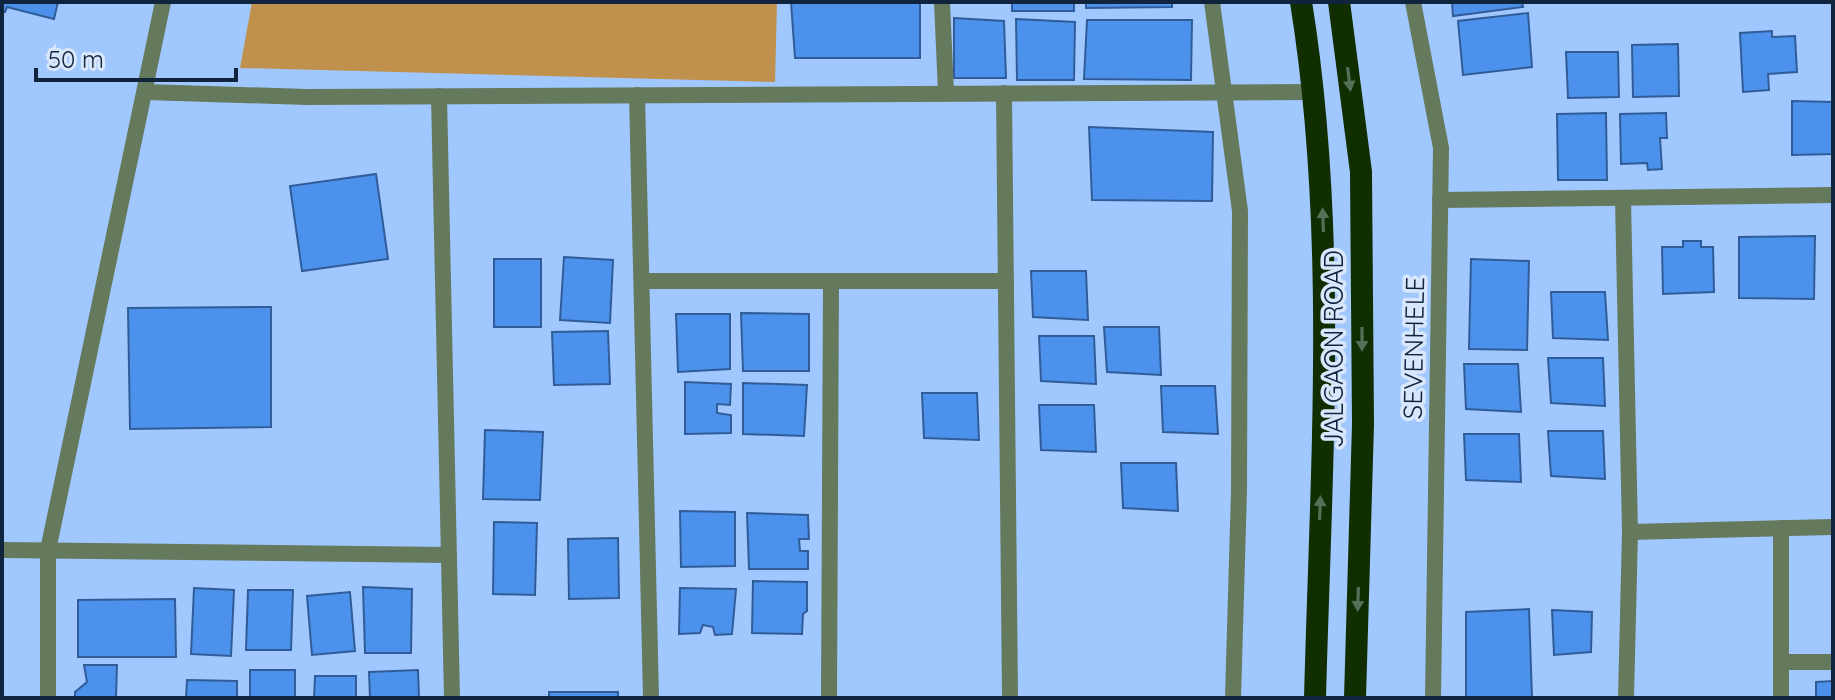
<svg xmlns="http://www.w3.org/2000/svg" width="1835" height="700" font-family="Quicksand,sans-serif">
  <rect width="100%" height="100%" fill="#a1c8fe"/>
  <polygon fill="#bf914c" points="252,2 777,2 775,82 240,68"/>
  <g fill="#4c91ec" stroke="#305d98" stroke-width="2">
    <polygon points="2,2 58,2 54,19 7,7 5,12 2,12"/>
    <polygon points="791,2 920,2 920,58 795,58"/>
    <rect x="1012" y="2" width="62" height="9"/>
    <polygon points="1086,2 1172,2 1172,7 1086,8"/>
    <polygon points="1452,2 1522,2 1523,7 1453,16"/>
    <polygon points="1528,13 1532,67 1463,75 1458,21"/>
    <polygon points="954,18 1004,21 1006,78 954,78"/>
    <polygon points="1016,19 1075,22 1074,80 1017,80"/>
    <polygon points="1087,20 1192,20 1191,80 1084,79"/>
    <polygon points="1772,31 1772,37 1795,36 1797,72 1768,74 1769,90 1743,92 1740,33"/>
    <polygon points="1678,44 1679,96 1633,97 1632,45"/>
    <polygon points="1566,52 1618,52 1619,97 1568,98"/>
    <polygon points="1792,101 1833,102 1833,154 1792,155"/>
    <polygon points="1606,113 1607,180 1558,180 1557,114"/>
    <polygon points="1666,113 1667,138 1660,138 1662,169 1648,170 1647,163 1621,164 1620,114"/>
    <polygon points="1089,127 1213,132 1212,201 1092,200"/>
    <polygon points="376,174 388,259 302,271 290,186"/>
    <polygon points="1815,236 1814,299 1739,298 1739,237"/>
    <polygon points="1683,241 1701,241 1701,247 1713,247 1714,292 1663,294 1662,247 1683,247"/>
    <polygon points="564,257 613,260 610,323 560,320"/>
    <rect x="494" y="259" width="47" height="68"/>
    <polygon points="1471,259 1529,261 1527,350 1469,349"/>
    <polygon points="1031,271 1086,271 1088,320 1033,317"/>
    <polygon points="1551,292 1605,292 1608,340 1553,338"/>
    <polygon points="271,307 271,427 130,429 128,308"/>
    <polygon points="741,313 809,314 809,371 743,371"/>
    <polygon points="676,314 730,314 730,369 678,372"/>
    <polygon points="1104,327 1159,327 1161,375 1107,372"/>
    <polygon points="608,331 610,384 554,385 552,332"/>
    <polygon points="1039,336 1094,336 1096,384 1041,381"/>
    <polygon points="1548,358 1603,358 1605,406 1551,403"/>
    <polygon points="1464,364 1518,364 1521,412 1466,409"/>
    <polygon points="685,382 731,384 730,405 717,404 717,413 731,415 731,433 685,434"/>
    <polygon points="743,383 807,385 804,436 743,434"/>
    <polygon points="1161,386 1215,386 1218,434 1163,432"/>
    <polygon points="922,393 977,393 979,440 924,438"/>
    <polygon points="1039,405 1094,405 1096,452 1041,450"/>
    <polygon points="485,430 543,432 540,500 483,499"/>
    <polygon points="1548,431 1603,431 1605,479 1551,476"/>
    <polygon points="1464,434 1519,434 1521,482 1466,480"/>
    <polygon points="1121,463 1176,463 1178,511 1123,508"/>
    <polygon points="680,511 735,512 735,566 681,567"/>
    <polygon points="747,513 808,515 809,539 799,539 800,551 808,551 808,569 749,569"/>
    <polygon points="494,522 537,523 535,595 493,594"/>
    <polygon points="618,538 619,598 569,599 568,539"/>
    <polygon points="753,581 807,582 807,611 803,614 802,634 752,633"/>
    <polygon points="363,587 412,589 411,653 365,653"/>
    <polygon points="194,588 234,590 231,656 191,654"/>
    <polygon points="680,588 736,589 732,634 715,635 713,627 703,625 700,633 679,634"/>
    <polygon points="248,590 293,590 291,650 246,650"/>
    <polygon points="350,592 355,651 312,655 307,596"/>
    <polygon points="175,599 176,657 78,657 78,600"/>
    <polygon points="1529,609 1532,698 1466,698 1466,612"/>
    <polygon points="1552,610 1592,612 1591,652 1554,655"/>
    <polygon points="84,665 117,665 116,698 75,698 75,692 87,682"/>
    <rect x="250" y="670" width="45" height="28"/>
    <polygon points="418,670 419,698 370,698 369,672"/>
    <polygon points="315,676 356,676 356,698 314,698"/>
    <polygon points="187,680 237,681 237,698 186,698"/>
    <polygon points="1833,681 1833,698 1816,698 1816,682"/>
    <rect x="549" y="692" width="69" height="6"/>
  </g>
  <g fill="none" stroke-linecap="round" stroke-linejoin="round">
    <g stroke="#65795d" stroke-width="16">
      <polyline points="942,2 946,93"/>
      <polyline points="1212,2 1240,211 1239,491 1233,698"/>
      <polyline points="1413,2 1441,148 1433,698"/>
      <polyline points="145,92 307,97 1312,92"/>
      <polyline points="1004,93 1010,698"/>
      <polyline points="637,95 651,698"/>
      <polyline points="439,96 452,698"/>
      <polyline points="1440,200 1833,195"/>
      <polyline points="1623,200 1630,532 1626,698"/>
      <polyline points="642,281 1006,281"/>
      <polyline points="1781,528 1781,698"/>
      <polyline points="1630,532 1833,527"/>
      <polyline points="2,550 449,555"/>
      <polyline points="1781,662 1833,662"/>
      <polyline points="48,698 48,550 163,2"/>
      <polyline points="829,698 831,281"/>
    </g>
    <g stroke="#102e00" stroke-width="22">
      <path d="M1301 2C1338 231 1321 467 1315 698"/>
      <polyline points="1339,2 1361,172 1363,424 1355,698"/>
    </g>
  </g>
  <defs><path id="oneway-solid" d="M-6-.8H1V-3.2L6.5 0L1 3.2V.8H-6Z" transform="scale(2)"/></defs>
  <g fill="#566f58">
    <use href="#oneway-solid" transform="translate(1349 79) rotate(83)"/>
    <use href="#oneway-solid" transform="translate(1323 220) rotate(-92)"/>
    <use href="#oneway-solid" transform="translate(1362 339) rotate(90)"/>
    <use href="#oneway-solid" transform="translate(1320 508) rotate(-88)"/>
    <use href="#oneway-solid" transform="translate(1358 599) rotate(92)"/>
  </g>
  <g text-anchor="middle" stroke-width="7" stroke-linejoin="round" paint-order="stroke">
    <g font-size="26" fill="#11243d" stroke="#d8e7fc">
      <text transform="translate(1414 348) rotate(-89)" y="9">SEVENHELE</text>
      <text transform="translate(1334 349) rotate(-90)" y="9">JALGAON ROAD</text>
    </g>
  </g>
  <rect width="1835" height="700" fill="none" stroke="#11243d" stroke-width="8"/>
  <path d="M36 68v12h200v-12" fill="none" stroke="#11243d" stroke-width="4"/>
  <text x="48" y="68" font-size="24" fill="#11243d" stroke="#d8e7fc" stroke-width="6" paint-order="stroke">50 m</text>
</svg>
